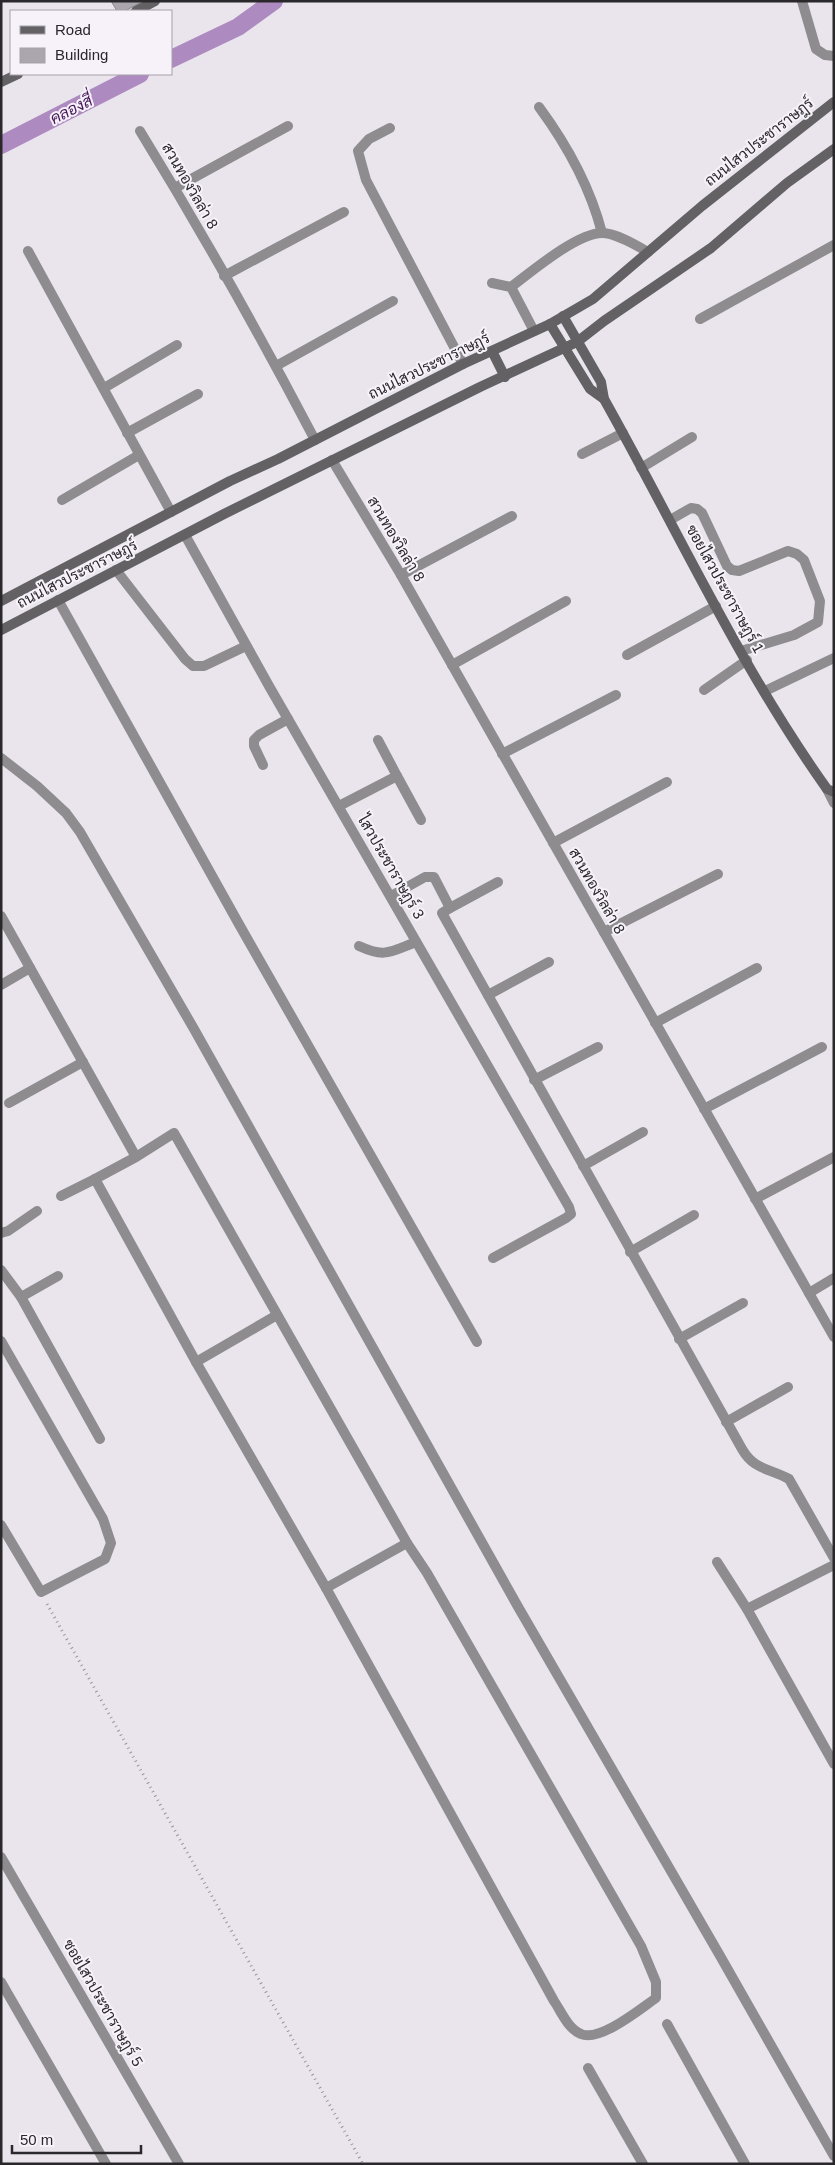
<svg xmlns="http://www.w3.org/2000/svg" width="835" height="2165" font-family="Helvetica,Sarabun,sans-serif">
  <rect width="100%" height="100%" fill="#eae5ed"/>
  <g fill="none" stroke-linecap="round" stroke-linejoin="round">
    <g stroke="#ad8abf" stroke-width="18">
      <polyline points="171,59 238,27 274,1"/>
      <polyline points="1,145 140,74"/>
    </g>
  </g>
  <polygon fill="#aba6ae" stroke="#8e8991" points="111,1 143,1 125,11 117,11"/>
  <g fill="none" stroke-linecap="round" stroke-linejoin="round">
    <polyline stroke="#9a969c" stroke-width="3" stroke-dasharray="1 4" stroke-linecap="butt" points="47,1604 363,2164"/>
    <g stroke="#8e8c8f" stroke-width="10">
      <polyline points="802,1 816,49 825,55 834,56"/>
      <path d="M539 107C567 145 590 186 602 233"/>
      <polyline points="492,283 511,287 534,331"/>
      <path d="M511 287C531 272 577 233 602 233 616 233 636 245 648 252"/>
      <polyline points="104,388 177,345"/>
      <polyline points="127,433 198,394"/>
      <polyline points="582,454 623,433"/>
      <polyline points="641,468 692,437"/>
      <polyline points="62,500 139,455"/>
      <polyline points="670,520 691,508 697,509 702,513 727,566 732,570 739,571 788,551 797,554 804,560 820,601 818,622 794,635 741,651"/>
      <polyline points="116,570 185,659 193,666 204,666 246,646"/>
      <polyline points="58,600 240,926 477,1342"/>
      <polyline points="627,655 716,606"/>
      <polyline points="704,690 747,660"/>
      <polyline points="765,691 834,658"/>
      <polyline points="263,765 254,746 254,740 259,735 288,719"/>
      <polyline points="1,1270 21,1297 100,1439"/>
      <polyline points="21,1297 58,1276"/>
      <polyline points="1,1982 106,2164"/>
    </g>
    <g stroke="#8e8c8f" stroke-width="10">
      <polyline points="390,128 369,139 358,151 366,180 463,364"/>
      <path d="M140 131C202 232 260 335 315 440"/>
      <polyline points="175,188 288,126"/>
      <polyline points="28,251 171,512"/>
      <polyline points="224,276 344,212"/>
      <polyline points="700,319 834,245"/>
      <polyline points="276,366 393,301"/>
      <polyline points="332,460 401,575 834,1337"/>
      <polyline points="185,535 269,686 569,1207 571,1214 566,1218 493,1258"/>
      <polyline points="401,575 512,516"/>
      <polyline points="452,665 566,601"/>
      <polyline points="502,754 616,695"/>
      <polyline points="1,758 37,786 66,813 80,832 194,1029 517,1605 719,1954 834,2156"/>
      <polyline points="397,776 421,820"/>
      <polyline points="827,789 834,803"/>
      <polyline points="339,806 397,776 378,740"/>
      <polyline points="553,843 667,782"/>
      <polyline points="391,896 425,877 434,877 450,908 498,882"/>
      <path d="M450 908 442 913 742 1449C754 1470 769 1468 789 1479L834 1558"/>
      <path d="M1 916 136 1157 174 1133 407 1543 427 1573 641 1946 656 1982V1998C640 2009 600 2042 581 2034 568 2029 561 2011 554 2001L326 1588 196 1362 95 1179 136 1157"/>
      <polyline points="604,932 718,874"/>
      <path d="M359 946C385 958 390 952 416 942"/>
      <polyline points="1,985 30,968"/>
      <polyline points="488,995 549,962"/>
      <polyline points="655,1023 757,968"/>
      <polyline points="534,1080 598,1047"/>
      <polyline points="9,1103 83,1062"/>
      <polyline points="704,1109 822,1047"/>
      <polyline points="583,1166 643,1132"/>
      <polyline points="61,1196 95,1179"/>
      <polyline points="755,1199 834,1157"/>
      <polyline points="1,1233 8,1231 37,1211"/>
      <polyline points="630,1252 694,1215"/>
      <polyline points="809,1293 834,1278"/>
      <polyline points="679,1339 743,1303"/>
      <polyline points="1,1341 103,1519 111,1543 105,1559 41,1592 1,1525"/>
      <polyline points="196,1362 277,1315"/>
      <polyline points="726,1422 788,1387"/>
      <polyline points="717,1562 747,1609 834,1764"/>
      <polyline points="326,1588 407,1543"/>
      <polyline points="747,1609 834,1565"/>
      <polyline points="1,1857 179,2164"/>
      <polyline points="667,2024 745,2164"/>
      <polyline points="588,2068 643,2164"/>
    </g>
    <g stroke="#646165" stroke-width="10">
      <polyline points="136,11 155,1"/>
      <polyline points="1,82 18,74"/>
      <path d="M563 316 601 382 604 399C677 529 740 667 827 789L834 792"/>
      <polyline points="550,324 590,389 604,399"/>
      <polyline points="492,351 505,377"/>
      <polyline points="1,601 230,481 278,459 463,364 550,324 593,299 702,206 834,102"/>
      <polyline points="1,630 224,514 480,387 577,342 604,321 711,248 787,183 834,149"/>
    </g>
  </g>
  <g text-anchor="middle" stroke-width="4" stroke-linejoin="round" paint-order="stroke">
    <g font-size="15" fill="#2a282b" stroke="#f7f2fa">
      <text transform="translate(759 142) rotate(-38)" y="5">ถนนไสวประชาราษฎร์</text>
      <text transform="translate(190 186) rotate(60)" y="5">สวนทองวิลล่า 8</text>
      <text transform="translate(429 366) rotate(-26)" y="5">ถนนไสวประชาราษฎร์</text>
      <text transform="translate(396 539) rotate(59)" y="5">สวนทองวิลล่า 8</text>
      <text transform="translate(77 574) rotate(-27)" y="5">ถนนไสวประชาราษฎร์</text>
      <text transform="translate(725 589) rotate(61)" y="5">ซอยไสวประชาราษฎร์ 1</text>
      <text transform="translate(391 867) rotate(60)" y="5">ไสวประชาราษฎร์ 3</text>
      <text transform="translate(597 891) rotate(60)" y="5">สวนทองวิลล่า 8</text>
      <text transform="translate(103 2003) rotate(60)" y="5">ซอยไสวประชาราษฎร์ 5</text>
    </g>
    <g font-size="16" font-style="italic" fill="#461858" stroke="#f7f2fa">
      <text transform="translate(71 109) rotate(-27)" y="6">คลองสี่</text>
    </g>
  </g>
  <rect width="835" height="2165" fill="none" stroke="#2a282b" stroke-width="5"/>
  <rect x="10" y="10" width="162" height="65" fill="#f7f2fa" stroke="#a5a1a7"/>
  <rect x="20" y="26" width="25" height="8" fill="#646165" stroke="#a5a1a7"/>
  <text x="55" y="35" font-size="15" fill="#2a282b">Road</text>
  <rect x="20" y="48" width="25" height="15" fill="#aba6ae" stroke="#a5a1a7"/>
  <text x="55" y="60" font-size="15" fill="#2a282b">Building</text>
  <path d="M12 2145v8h129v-8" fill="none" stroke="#2a282b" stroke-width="2.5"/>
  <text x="20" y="2145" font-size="15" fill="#2a282b" stroke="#f7f2fa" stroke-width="4" paint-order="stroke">50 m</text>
</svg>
